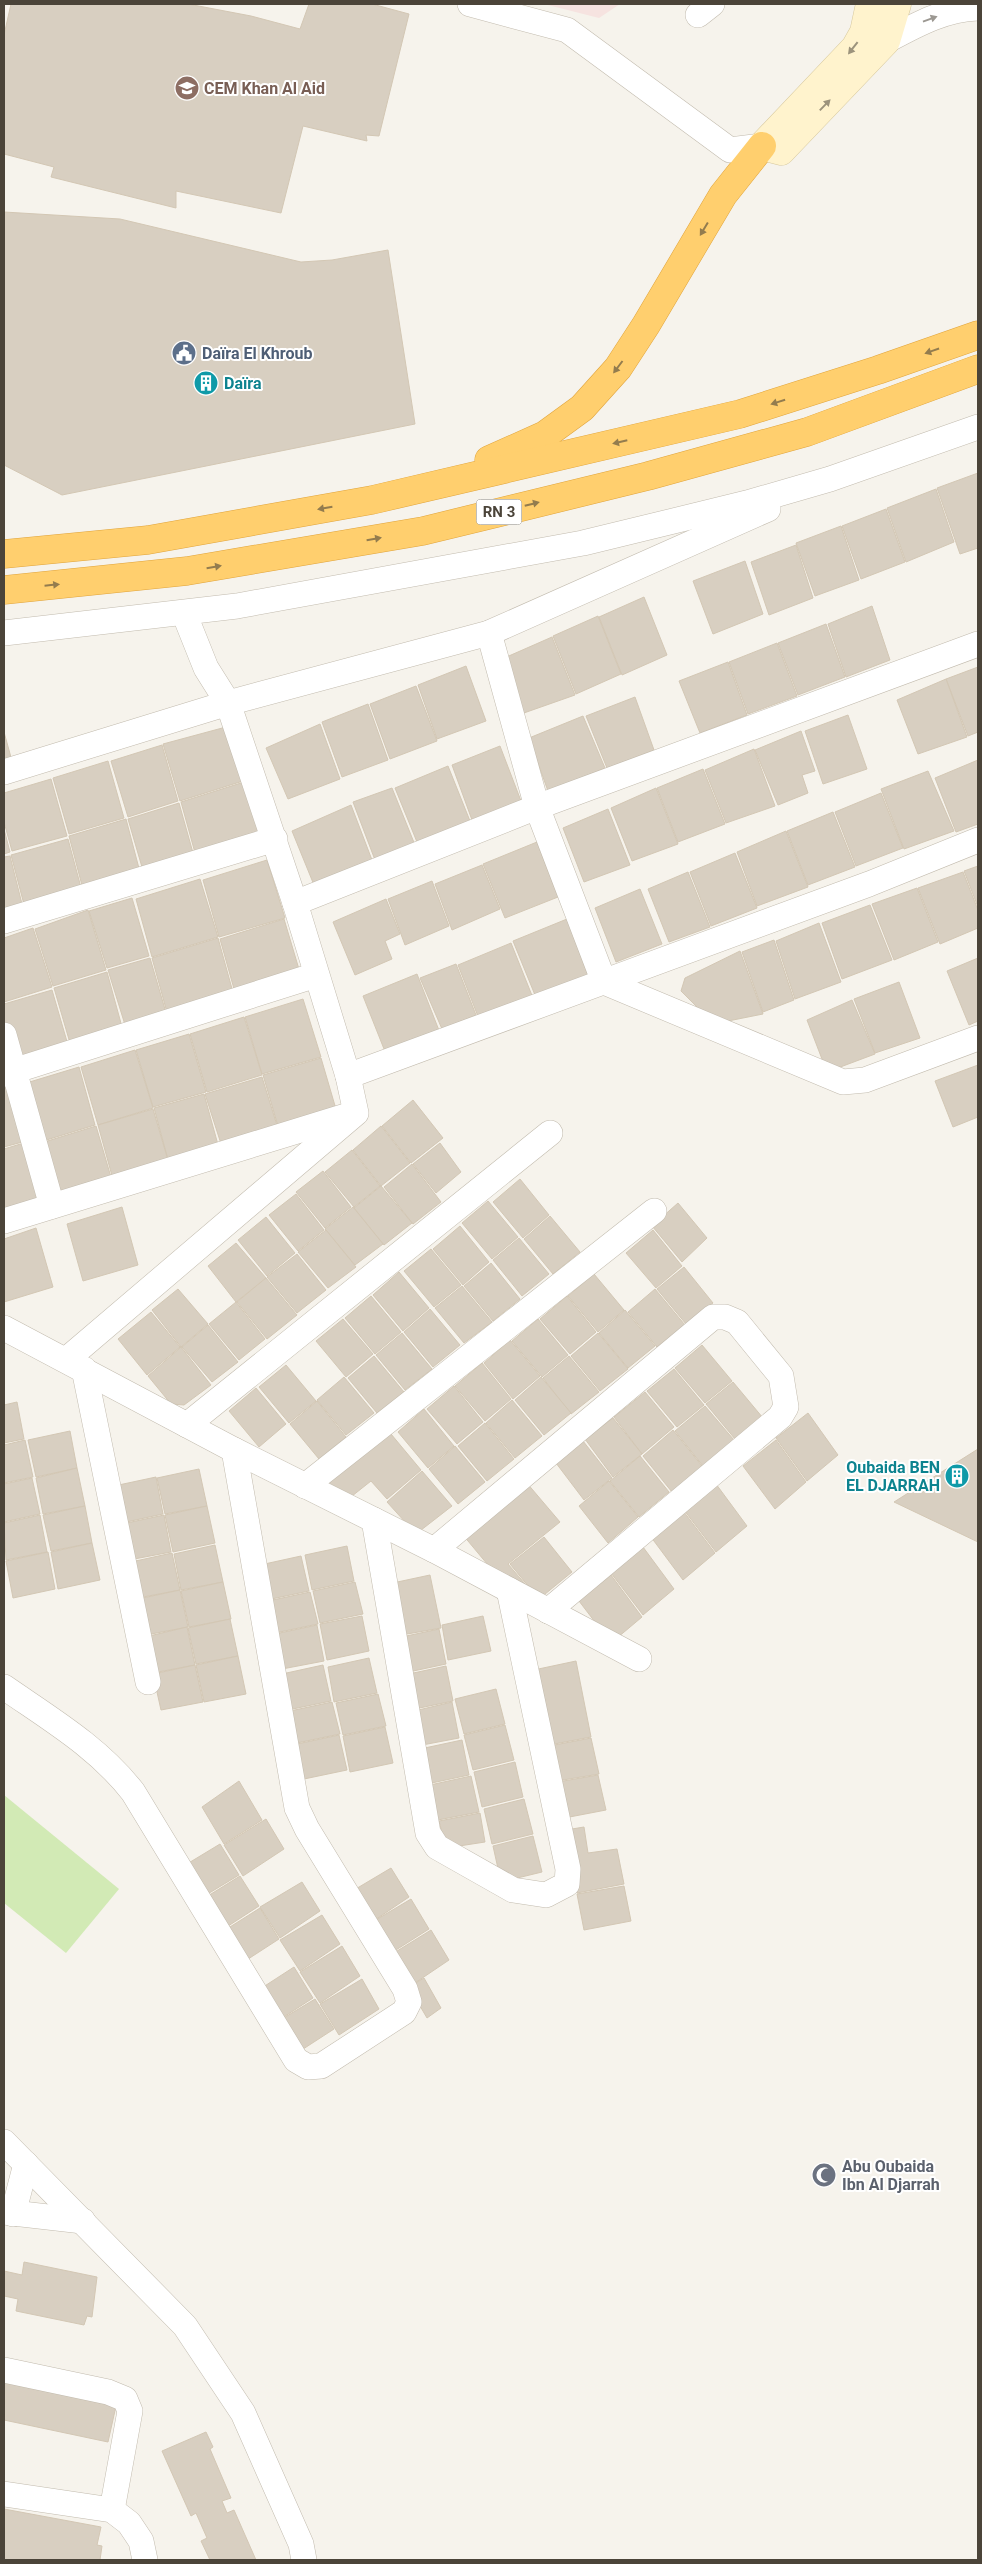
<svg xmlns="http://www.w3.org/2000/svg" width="982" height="2564" font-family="Roboto,sans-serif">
  <rect width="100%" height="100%" fill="#f6f3ec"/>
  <polygon fill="#f6e3e0" points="544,4 620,4 599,18"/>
  <polygon fill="#d2eab5" points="4,1795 119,1889 66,1953 4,1903"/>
  <g fill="#d8cfc1" stroke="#d3c7b4">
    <polygon points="11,4 188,4 251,16 300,29 309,4 372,4 409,14 379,136 366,135 367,141 303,126 281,213 176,191 176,208 51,177 54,167 4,154 4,35"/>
    <polygon points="4,212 120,219 301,262 332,260 388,250 415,424 62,495 4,465"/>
    <polygon points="978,473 978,548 960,554 937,488"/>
    <polygon points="936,489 954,542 906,562 887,508"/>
    <polygon points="886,509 905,562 861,579 842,526"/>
    <polygon points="841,526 859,580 815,596 796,543"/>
    <polygon points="796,545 813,598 769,615 751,562"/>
    <polygon points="745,561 763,614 713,634 693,581"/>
    <polygon points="644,597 667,655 622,675 599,617"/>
    <polygon points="872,606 890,660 846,677 828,624"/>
    <polygon points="598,616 621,674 576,694 553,636"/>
    <polygon points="826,624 845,677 798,695 778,643"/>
    <polygon points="552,637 575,695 521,714 502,659"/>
    <polygon points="777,643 797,696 748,714 729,662"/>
    <polygon points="728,662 747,715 700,733 679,681"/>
    <polygon points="466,666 486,721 437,739 418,685"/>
    <polygon points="978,667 978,732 968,736 946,679"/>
    <polygon points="946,679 967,737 918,754 897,700"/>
    <polygon points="416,686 437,741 390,759 370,704"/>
    <polygon points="635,697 654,750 607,768 586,716"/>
    <polygon points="368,704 388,760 342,777 322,722"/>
    <polygon points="848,715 867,769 823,784 805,731"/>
    <polygon points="583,716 605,768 548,791 529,738"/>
    <polygon points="320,724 340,779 288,799 266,748"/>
    <polygon points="226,727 243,781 180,801 163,744"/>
    <polygon points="801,731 815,771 802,775 808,793 778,805 755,750"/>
    <polygon points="4,732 12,761 4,764"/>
    <polygon points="162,745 178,801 128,817 111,761"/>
    <polygon points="500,746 521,801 472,820 452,765"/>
    <polygon points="754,749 775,806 726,823 705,770"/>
    <polygon points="978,760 978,824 956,832 935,778"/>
    <polygon points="108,761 124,818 69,834 53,778"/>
    <polygon points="448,766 470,821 417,842 395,788"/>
    <polygon points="703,769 725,824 678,842 657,788"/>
    <polygon points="928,771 954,831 904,849 881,789"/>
    <polygon points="51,779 67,836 12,851 4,822 4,793"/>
    <polygon points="244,782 262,840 197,860 181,802"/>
    <polygon points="392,788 415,845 375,860 353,802"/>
    <polygon points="656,788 678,844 632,861 611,808"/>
    <polygon points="881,793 903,848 856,866 835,812"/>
    <polygon points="179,803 195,860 144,874 128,819"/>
    <polygon points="351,805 372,860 314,885 292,831"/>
    <polygon points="608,809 630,865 584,882 563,828"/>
    <polygon points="833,812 855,867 808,885 787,831"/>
    <polygon points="126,819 141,876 84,893 69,836"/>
    <polygon points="4,829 10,852 4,854"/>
    <polygon points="786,831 808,887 757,906 737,852"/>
    <polygon points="68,839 83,895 26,912 11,855"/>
    <polygon points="537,842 558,897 505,918 483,864"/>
    <polygon points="735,853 757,908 711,926 690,872"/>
    <polygon points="10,856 24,912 4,918 4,857"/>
    <polygon points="267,860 285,918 219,937 203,880"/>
    <polygon points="482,865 500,909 452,930 435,884"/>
    <polygon points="978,866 978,907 964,871"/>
    <polygon points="688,872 710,927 669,942 648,889"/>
    <polygon points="963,872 978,910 978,928 940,944 918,888"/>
    <polygon points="200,879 218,937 152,957 136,899"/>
    <polygon points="432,881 449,926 405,945 388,899"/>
    <polygon points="917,888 938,942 894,960 872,904"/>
    <polygon points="640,889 662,944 616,962 595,908"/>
    <polygon points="132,898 149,956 107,968 89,911"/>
    <polygon points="386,899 400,934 385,941 392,959 355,975 333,922"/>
    <polygon points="870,905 892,960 842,979 822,923"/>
    <polygon points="88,910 106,970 53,986 35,929"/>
    <polygon points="284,919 301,976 236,996 220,939"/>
    <polygon points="567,919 588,975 535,995 513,941"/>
    <polygon points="819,923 841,982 795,999 776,941"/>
    <polygon points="33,928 52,987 4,1002 4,938"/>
    <polygon points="218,938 234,996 168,1016 152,958"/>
    <polygon points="774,940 794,1000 763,1012 742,952"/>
    <polygon points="511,943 533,998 479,1019 458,965"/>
    <polygon points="740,951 763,1014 723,1022 699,1009 681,991 685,978"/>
    <polygon points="150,958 167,1016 126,1028 108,970"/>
    <polygon points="978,958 978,1021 969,1025 947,971"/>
    <polygon points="456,964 476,1015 442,1029 420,978"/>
    <polygon points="107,972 122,1027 70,1043 54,988"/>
    <polygon points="417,974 440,1033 386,1054 363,996"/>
    <polygon points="899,982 920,1038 875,1053 854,999"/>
    <polygon points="52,990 68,1045 15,1060 4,1022 4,1004"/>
    <polygon points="303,999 321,1057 262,1074 245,1017"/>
    <polygon points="852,1000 875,1054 827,1072 807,1020"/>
    <polygon points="244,1017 262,1075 207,1092 190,1034"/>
    <polygon points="189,1034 206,1092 153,1107 136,1050"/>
    <polygon points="135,1050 153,1108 98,1125 81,1067"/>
    <polygon points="321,1058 338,1116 280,1133 263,1075"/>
    <polygon points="978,1065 978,1117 953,1127 935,1081"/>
    <polygon points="79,1067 95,1125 40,1142 23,1084"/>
    <polygon points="262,1077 280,1135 223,1150 205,1094"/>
    <polygon points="10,1083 26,1141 4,1147 4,1085"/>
    <polygon points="204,1094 220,1152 170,1167 154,1108"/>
    <polygon points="413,1100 443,1138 411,1163 382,1126"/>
    <polygon points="153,1109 170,1167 114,1183 98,1125"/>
    <polygon points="96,1126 113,1184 57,1200 41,1143"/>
    <polygon points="381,1126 410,1163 381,1186 353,1150"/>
    <polygon points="27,1142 44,1200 4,1211 4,1149"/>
    <polygon points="440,1143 461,1172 436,1193 413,1164"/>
    <polygon points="352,1150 380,1186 354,1207 325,1172"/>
    <polygon points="412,1164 441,1202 413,1224 384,1187"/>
    <polygon points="323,1171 351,1207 325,1228 296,1192"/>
    <polygon points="520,1179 549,1215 523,1238 493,1202"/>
    <polygon points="381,1186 412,1223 384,1245 354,1208"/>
    <polygon points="296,1194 324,1230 298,1251 269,1215"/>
    <polygon points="488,1201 518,1237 492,1259 462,1223"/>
    <polygon points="678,1203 707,1238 682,1262 652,1226"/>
    <polygon points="122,1207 138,1265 83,1281 67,1224"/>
    <polygon points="353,1207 383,1244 355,1265 325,1229"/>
    <polygon points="550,1216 580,1252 553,1274 524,1239"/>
    <polygon points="266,1217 295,1253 267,1276 238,1240"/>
    <polygon points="460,1226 489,1262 463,1285 433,1249"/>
    <polygon points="36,1228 53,1287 4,1302 4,1239"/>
    <polygon points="326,1230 356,1267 328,1288 298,1252"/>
    <polygon points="653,1230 682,1266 656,1288 626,1253"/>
    <polygon points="519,1238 549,1274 522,1296 493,1260"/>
    <polygon points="236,1243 266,1278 236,1302 208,1266"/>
    <polygon points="431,1249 461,1285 434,1307 404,1271"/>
    <polygon points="297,1254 326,1290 297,1313 267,1277"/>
    <polygon points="491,1263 520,1299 493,1321 464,1286"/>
    <polygon points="684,1267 713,1303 686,1324 657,1289"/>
    <polygon points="399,1272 429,1308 403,1331 373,1295"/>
    <polygon points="594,1274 624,1310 598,1332 568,1296"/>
    <polygon points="266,1278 297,1315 267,1339 237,1302"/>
    <polygon points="462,1286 492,1322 464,1343 435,1308"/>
    <polygon points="178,1289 208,1324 181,1347 152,1310"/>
    <polygon points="655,1289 685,1325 657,1347 628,1312"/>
    <polygon points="371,1296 401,1332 375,1354 345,1318"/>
    <polygon points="567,1296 596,1332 570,1354 540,1319"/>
    <polygon points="236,1302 265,1339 239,1360 209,1324"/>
    <polygon points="430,1309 460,1345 433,1367 404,1332"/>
    <polygon points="625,1310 655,1346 628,1368 599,1333"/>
    <polygon points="151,1312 180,1347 147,1375 118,1339"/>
    <polygon points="343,1319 373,1354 346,1377 316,1341"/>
    <polygon points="538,1319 568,1355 542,1377 512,1341"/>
    <polygon points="208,1325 238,1362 212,1382 182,1347"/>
    <polygon points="402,1333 432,1369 405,1390 376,1355"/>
    <polygon points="598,1333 628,1369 600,1391 571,1356"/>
    <polygon points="510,1340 540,1376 513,1399 484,1363"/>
    <polygon points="702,1345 732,1381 705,1403 675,1368"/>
    <polygon points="181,1347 211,1385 184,1405 171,1404 148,1376"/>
    <polygon points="374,1356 404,1392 377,1413 348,1378"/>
    <polygon points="569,1356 599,1392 571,1414 543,1378"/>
    <polygon points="482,1363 511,1399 485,1421 455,1386"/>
    <polygon points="286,1365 316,1401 289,1423 259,1387"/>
    <polygon points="674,1369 704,1405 677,1427 647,1391"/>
    <polygon points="344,1377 374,1413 346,1435 317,1400"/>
    <polygon points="541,1377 571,1413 544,1435 515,1400"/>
    <polygon points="733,1382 763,1418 735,1439 706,1404"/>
    <polygon points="454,1386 483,1422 457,1444 427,1409"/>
    <polygon points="256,1388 286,1424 259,1447 229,1411"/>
    <polygon points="645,1392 674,1427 642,1454 614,1417"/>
    <polygon points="512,1400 542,1436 515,1458 486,1423"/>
    <polygon points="317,1401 346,1437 319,1459 290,1424"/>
    <polygon points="17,1402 24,1439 4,1443 4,1405"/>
    <polygon points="705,1406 734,1440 703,1466 675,1431"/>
    <polygon points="424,1409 454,1446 428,1468 398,1432"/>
    <polygon points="808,1413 838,1455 807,1481 776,1438"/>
    <polygon points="613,1418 642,1454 613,1477 585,1439"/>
    <polygon points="485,1423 514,1459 487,1481 458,1446"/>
    <polygon points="673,1430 702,1466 672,1492 643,1456"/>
    <polygon points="70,1431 77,1468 36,1477 28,1440"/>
    <polygon points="391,1434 421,1470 387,1499 371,1481 347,1500 327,1483"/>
    <polygon points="25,1440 33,1477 4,1483 4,1445"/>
    <polygon points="776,1440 806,1482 775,1509 743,1466"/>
    <polygon points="583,1441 612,1478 584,1500 556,1463"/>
    <polygon points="455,1446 485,1482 458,1504 429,1469"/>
    <polygon points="978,1449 978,1542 894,1502"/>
    <polygon points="640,1456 669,1492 639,1517 610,1481"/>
    <polygon points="77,1468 85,1506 43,1514 36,1478"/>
    <polygon points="199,1469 207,1506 165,1514 157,1478"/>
    <polygon points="422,1471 452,1506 416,1534 387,1502"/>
    <polygon points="156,1477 163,1514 122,1523 114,1486"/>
    <polygon points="32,1478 40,1514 4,1522 4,1484"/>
    <polygon points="609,1481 638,1517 608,1543 579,1506"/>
    <polygon points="526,1482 560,1522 508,1564 526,1585 493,1571 463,1535"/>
    <polygon points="716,1484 747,1526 716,1552 684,1510"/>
    <polygon points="85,1506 92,1543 51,1551 43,1515"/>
    <polygon points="207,1506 215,1543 173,1552 165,1515"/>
    <polygon points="684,1512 715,1553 683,1580 651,1537"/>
    <polygon points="40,1515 47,1552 6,1560 4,1523"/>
    <polygon points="164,1515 171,1552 129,1560 122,1524"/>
    <polygon points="544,1537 572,1572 539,1599 510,1564"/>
    <polygon points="92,1543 100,1580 58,1589 51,1552"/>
    <polygon points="215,1545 223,1582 181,1590 174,1554"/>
    <polygon points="347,1546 354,1581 312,1590 305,1555"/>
    <polygon points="643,1547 674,1589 643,1615 611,1573"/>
    <polygon points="48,1552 55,1589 13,1598 6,1561"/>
    <polygon points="172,1553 180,1590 138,1598 131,1562"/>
    <polygon points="301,1556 309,1591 267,1600 260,1565"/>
    <polygon points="430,1575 441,1628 396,1636 388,1584"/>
    <polygon points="611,1575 642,1617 611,1643 579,1601"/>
    <polygon points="223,1582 231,1619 189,1627 181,1591"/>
    <polygon points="355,1582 363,1614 320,1623 313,1591"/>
    <polygon points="180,1590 188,1627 146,1635 138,1599"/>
    <polygon points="310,1592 318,1624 275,1633 268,1601"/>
    <polygon points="362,1616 369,1651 327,1660 320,1624"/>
    <polygon points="483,1616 491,1651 448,1660 442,1625"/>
    <polygon points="230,1619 238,1656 196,1664 188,1628"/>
    <polygon points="317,1625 324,1661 282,1669 275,1634"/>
    <polygon points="187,1627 195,1665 153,1673 145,1637"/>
    <polygon points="439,1629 446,1664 404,1673 397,1638"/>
    <polygon points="238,1656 246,1694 204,1702 196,1665"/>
    <polygon points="369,1658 377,1693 334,1702 328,1667"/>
    <polygon points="576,1661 591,1737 544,1746 529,1671"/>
    <polygon points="195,1665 203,1702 161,1710 153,1674"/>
    <polygon points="323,1665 331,1701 288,1710 282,1674"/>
    <polygon points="446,1666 453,1701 410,1710 404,1675"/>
    <polygon points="496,1689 505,1724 464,1734 455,1699"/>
    <polygon points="378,1694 386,1726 343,1735 336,1703"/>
    <polygon points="332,1702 340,1734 297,1743 290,1711"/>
    <polygon points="452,1702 459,1738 417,1746 410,1712"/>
    <polygon points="505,1725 514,1760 473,1770 464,1735"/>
    <polygon points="385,1727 393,1763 350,1772 343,1736"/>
    <polygon points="339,1735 347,1770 304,1779 297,1744"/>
    <polygon points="591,1738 599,1774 551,1782 544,1747"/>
    <polygon points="462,1740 469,1775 427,1784 420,1749"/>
    <polygon points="515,1762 523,1797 482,1807 474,1772"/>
    <polygon points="598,1775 606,1810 559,1819 552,1783"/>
    <polygon points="471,1776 479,1812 438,1820 430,1785"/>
    <polygon points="239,1781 262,1820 224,1844 202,1807"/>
    <polygon points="524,1799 533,1834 492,1844 484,1809"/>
    <polygon points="480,1813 485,1842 446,1848 439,1821"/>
    <polygon points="266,1819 284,1849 243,1876 224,1845"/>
    <polygon points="584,1827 588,1853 617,1849 624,1884 577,1893 566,1830"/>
    <polygon points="533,1836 542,1872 501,1882 493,1846"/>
    <polygon points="220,1844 239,1875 201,1898 182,1867"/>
    <polygon points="391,1868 409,1897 369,1924 349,1893"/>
    <polygon points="240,1876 259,1906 222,1930 203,1899"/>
    <polygon points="302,1882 320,1911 280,1938 260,1907"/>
    <polygon points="624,1886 631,1921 584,1930 577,1894"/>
    <polygon points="411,1899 429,1929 388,1955 369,1924"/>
    <polygon points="260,1908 279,1939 242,1963 222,1932"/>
    <polygon points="322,1915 340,1944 300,1971 280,1940"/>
    <polygon points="431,1930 449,1960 409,1987 389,1956"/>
    <polygon points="342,1946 360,1976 320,2003 300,1972"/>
    <polygon points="294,1967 313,1998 276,2022 257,1991"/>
    <polygon points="424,1978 441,2008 427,2018 409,1987"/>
    <polygon points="362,1979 379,2009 339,2035 320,2004"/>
    <polygon points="315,1999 334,2029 297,2053 277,2022"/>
    <polygon points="24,2262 97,2277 92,2317 87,2316 84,2325 16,2311 18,2299 4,2296 4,2271 22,2275"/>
    <polygon points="4,2382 116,2406 108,2442 4,2420"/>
    <polygon points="206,2432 213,2447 210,2449 231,2498 222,2501 227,2513 234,2510 256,2560 210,2560 201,2541 207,2538 196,2513 191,2516 162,2451"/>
    <polygon points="4,2509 101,2527 97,2545 102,2546 100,2560 4,2560"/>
  </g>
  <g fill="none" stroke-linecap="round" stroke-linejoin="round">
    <defs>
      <g id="street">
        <polyline points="470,4 567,30 730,150 762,146"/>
        <polyline points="698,15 712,4"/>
        <path d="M886 41C916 25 944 9 978 8"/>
        <polyline points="184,613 206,668 228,703 295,903"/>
        <polyline points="4,633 237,606 583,543 747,503 830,479 978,427"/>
        <polyline points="489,633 537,807 604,982 843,1082 865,1080 978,1038"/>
        <polyline points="978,644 537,807 295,903 348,1076 869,884 978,840"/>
        <polyline points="4,772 228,703 489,633 768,509"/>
        <polyline points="4,921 275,839"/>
        <polyline points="4,1035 52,1206"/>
        <polyline points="4,1074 316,975"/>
        <polyline points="4,1221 346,1116"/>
        <polyline points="4,1328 234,1450 434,1550 639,1659"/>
        <polyline points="66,1360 356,1113 348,1076"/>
        <polyline points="84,1369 148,1682"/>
        <polyline points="187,1425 550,1133"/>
        <polyline points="305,1486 654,1211"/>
        <polyline points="374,1520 428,1833 437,1847 513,1890 546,1895 567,1884 568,1869 509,1590"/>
        <polyline points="434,1550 713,1317 725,1317 737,1322 781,1376 786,1407 780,1417 548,1611"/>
        <path d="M4 1687C50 1719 98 1747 133 1792L296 2060 308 2067 321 2066 404 2012 409 2002 405 1989 307 1829 297 1808 234 1450"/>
        <polyline points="4,2142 185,2326 243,2413 301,2544 304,2560"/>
        <polyline points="4,2212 83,2221"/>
        <polyline points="13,2214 26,2164"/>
        <polyline points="4,2370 108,2392 125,2399 130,2411 112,2510"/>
        <polyline points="4,2494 112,2510 129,2523 141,2541 145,2560"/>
      </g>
      <polyline id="secondary" points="870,4 864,32 855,48 762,146 781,151 886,41 897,4"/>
      <g id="highway">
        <polyline points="489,460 545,435 582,408 618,368 646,325 723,195 762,146"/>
        <polyline points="4,554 148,540 372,500 740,414 878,370 978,335"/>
        <polyline points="4,590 187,571 423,531 648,476 807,432 978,369"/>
      </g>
    </defs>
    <use href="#street" stroke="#c2bbae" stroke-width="26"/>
    <use href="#secondary" stroke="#d6c79b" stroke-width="29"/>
    <use href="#highway" stroke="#e0a43c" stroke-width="29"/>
    <use href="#street" stroke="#fff" stroke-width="25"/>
    <use href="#secondary" stroke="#fff3cd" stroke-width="28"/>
    <use href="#highway" stroke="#ffcf6e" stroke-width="28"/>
  </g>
  <defs><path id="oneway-solid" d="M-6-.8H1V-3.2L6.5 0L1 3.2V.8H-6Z" transform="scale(1.25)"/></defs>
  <use fill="#9c9892" href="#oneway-solid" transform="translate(930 19) rotate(-20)"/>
  <g fill="#9c937c">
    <use href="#oneway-solid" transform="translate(853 48) rotate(128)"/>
    <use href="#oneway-solid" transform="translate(825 105) rotate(-46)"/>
  </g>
  <g fill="#937c4e">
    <use href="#oneway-solid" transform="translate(704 229) rotate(121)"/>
    <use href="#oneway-solid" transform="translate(932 351) rotate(161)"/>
    <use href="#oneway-solid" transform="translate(618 367) rotate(127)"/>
    <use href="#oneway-solid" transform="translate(778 402) rotate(162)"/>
    <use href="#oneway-solid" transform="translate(620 442) rotate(167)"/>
    <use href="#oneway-solid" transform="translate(532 504) rotate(-14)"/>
    <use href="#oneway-solid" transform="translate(325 508) rotate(170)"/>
    <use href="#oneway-solid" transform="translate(374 539) rotate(-10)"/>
    <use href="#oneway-solid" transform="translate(214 567) rotate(-10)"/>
    <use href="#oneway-solid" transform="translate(52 585) rotate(-6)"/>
  </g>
  <defs>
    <symbol id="school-disc" viewBox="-11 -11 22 22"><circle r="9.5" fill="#8d6e63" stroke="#fff"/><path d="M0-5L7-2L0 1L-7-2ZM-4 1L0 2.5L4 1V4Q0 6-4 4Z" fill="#fff"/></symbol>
    <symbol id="civic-disc" viewBox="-11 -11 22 22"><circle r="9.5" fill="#5c6f8a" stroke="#fff"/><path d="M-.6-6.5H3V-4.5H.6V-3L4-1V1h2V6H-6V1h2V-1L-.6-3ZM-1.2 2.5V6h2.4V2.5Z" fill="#fff"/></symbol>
    <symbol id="building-disc" viewBox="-11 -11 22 22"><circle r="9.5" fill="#0f9aa8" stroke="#fff"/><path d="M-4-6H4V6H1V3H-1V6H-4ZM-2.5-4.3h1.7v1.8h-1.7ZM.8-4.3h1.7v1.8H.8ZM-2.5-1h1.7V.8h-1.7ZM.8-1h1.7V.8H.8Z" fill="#fff"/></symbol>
    <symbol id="mosque-disc" viewBox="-11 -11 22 22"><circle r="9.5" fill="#6b7280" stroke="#fff"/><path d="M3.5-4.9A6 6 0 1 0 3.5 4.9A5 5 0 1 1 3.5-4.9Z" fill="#fff"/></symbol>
  </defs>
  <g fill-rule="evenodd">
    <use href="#school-disc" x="173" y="74" width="28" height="28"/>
    <use href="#civic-disc" x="170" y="339" width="28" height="28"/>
    <use href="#building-disc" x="192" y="369" width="28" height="28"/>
    <use href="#building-disc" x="943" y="1462" width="28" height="28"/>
    <use href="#mosque-disc" x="810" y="2161" width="28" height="28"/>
  </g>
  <g text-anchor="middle" stroke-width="4" stroke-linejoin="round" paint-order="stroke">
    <rect fill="#fff" stroke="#817c74" stroke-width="1" x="476.5" y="499.5" width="45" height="25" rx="4"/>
    <g font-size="15" font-weight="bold" fill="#4b4439">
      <text x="499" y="517">RN 3</text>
    </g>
    <g font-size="16" font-weight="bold" fill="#785e54" stroke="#fff" text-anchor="start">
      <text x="204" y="94">CEM Khan Al Aid</text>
    </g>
    <g font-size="16" font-weight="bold" fill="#4e5e75" stroke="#fff" text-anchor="start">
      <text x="202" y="359">Daïra El Khroub</text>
    </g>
    <g font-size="16" font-weight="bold" fill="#0d838f" stroke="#fff" text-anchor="start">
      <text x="224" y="389">Daïra</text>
      <text x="940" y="1473" text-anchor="end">Oubaida BEN<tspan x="940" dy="18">EL DJARRAH</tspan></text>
    </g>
    <g font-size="16" font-weight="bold" fill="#5b616d" stroke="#fff" text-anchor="start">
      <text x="842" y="2172">Abu Oubaida<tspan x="842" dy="18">Ibn Al Djarrah</tspan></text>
    </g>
  </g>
  <rect width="982" height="2564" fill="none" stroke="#4b4439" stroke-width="10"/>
</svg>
